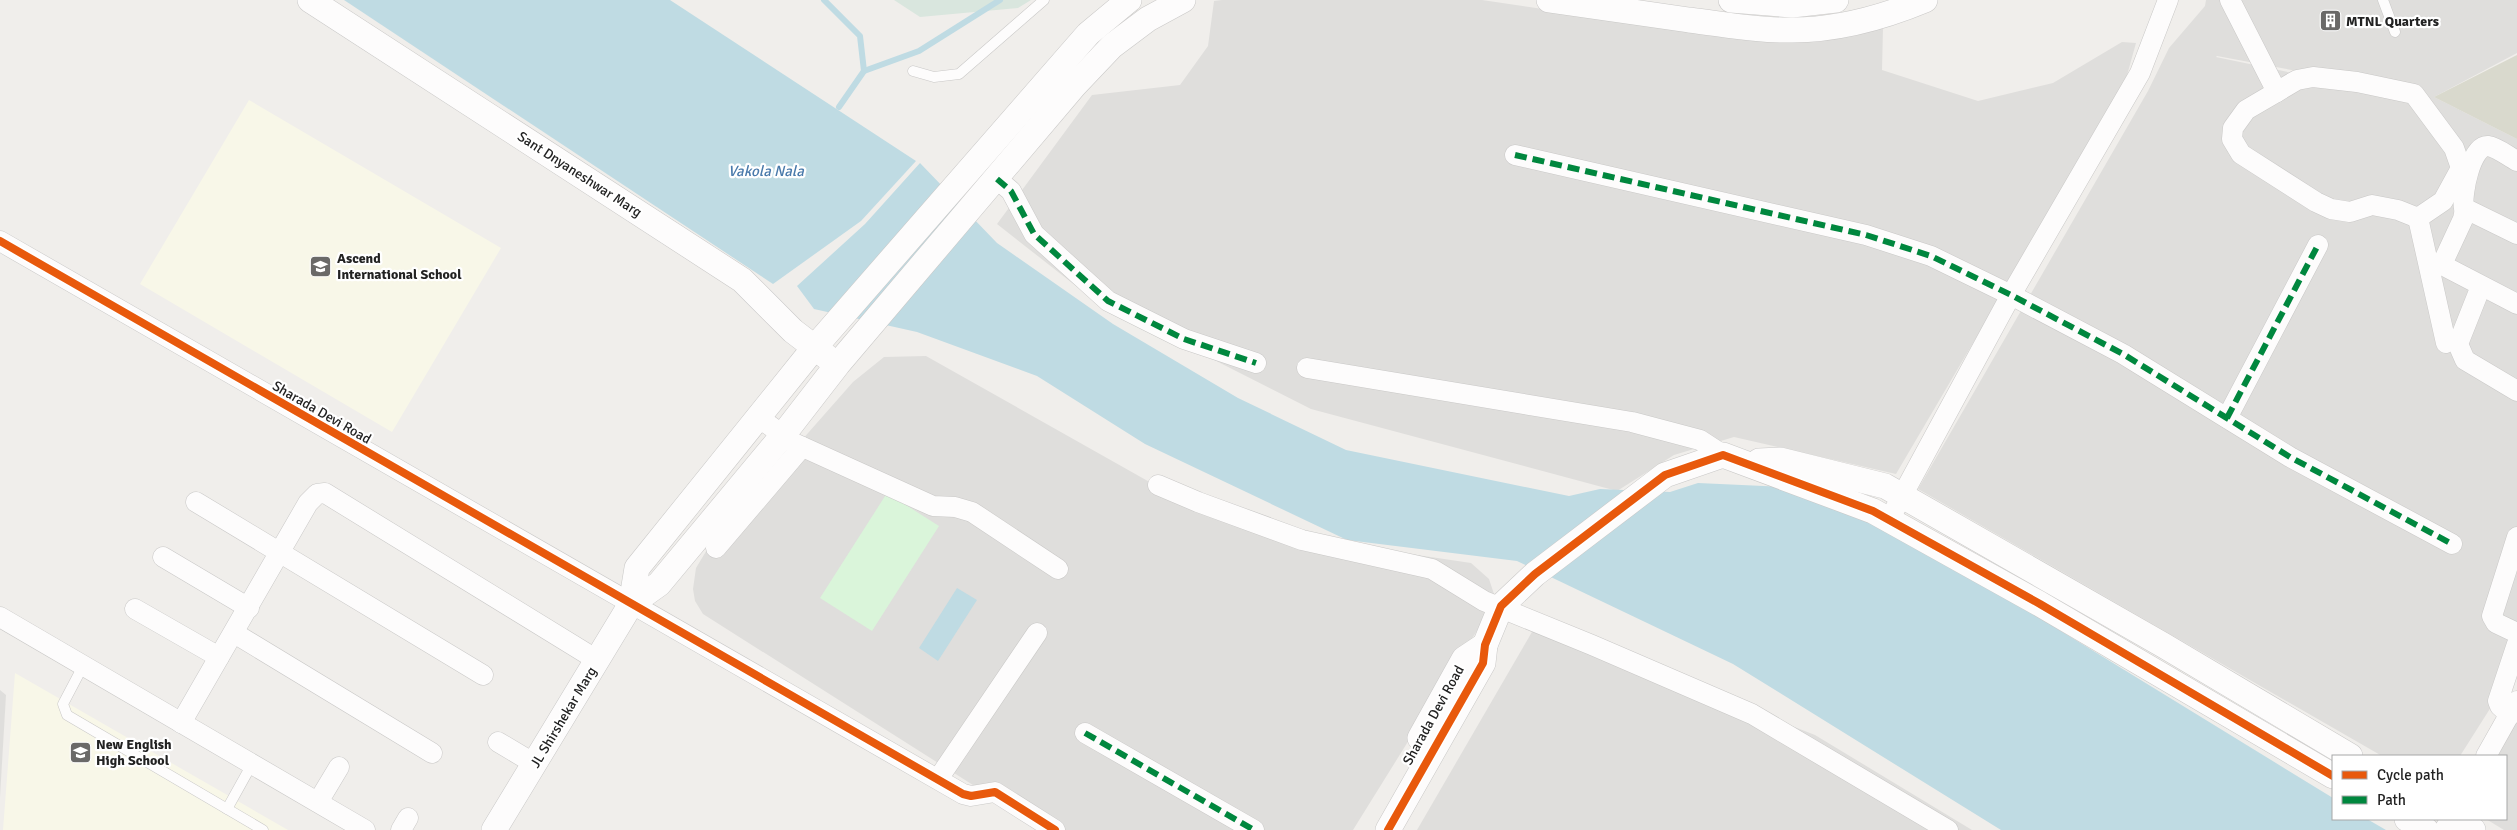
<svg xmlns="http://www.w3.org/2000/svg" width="2517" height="830" font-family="Signika,sans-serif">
  <rect width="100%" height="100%" fill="#f0eeeb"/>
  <g fill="#dfdedc" fill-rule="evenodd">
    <polygon points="1222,0 1482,0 1741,38 1883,28 1882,70 1978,101 2053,83 2122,42 2136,43 2124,86 1896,474 1734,437 1674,455 1617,491 1311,409 1090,297 997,224 1092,95 1180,85 1208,46 1214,1"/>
    <path d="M2206 0H2517V53L2434 97 2517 139V666L2460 756H2382L1918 489 2148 91 2169 48 2205 6ZM2216 57 2217 56 2387 88 2302 75Z"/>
    <polygon points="926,356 1185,502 1323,541 1471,563 1489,579 1496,600 1353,830 1044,830 703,614 695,601 693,589 696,568 711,543 853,382 884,357"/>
    <polygon points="1536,625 1815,735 1972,830 1417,830"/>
    <polygon points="0,690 6,695 0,797"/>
    <polygon points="2517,711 2517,830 2504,830 2486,819 2506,819 2506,756 2492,756"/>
  </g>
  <g fill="#f8f7e8">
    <polygon points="249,100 501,248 392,432 140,284"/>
    <polygon points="15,673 288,830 3,830"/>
  </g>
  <polygon fill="#d9d9cd" points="2517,55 2517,139 2434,97"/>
  <polygon fill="#d9e6de" points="894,0 1031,0 1018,8 920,17"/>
  <polygon fill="#daf5da" points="887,493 939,526 872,631 820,598"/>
  <g fill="#bfdbe3">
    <polygon points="344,0 670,0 916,161 861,221 773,284"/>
    <polygon points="920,163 997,243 1113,324 1238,398 1346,450 1569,496 1600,489 1670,492 1698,483 1785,487 1906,536 2333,798 2333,819 2367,819 2386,830 2001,830 1733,664 1517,561 1347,540 1145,444 1037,376 917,332 814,309 797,286 865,224"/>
    <polygon points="957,588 977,600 938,661 919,648"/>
  </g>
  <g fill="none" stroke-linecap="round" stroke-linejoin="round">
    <g stroke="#bfdbe3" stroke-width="6">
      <polyline points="824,0 860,36 864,71 839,107"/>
      <polyline points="864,71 919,51 1000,0"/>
    </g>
    <defs>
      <g id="service">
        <polyline points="2383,0 2395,32"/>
        <polyline points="913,71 934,77 959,74 1044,0"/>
        <polyline points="83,666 63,704 67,715 263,830"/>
        <polyline points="227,809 252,764"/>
      </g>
      <g id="minor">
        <polyline points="2230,0 2277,92"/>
        <polygon points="2313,77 2357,82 2414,94 2454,148 2461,168 2443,201 2418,218 2398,210 2372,205 2350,212 2331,209 2316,202 2241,154 2232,139 2233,128 2246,110 2297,80"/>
        <polyline points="1515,155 1866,235 1931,256 2011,295 2123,354 2290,457 2452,544"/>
        <path d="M2517 161C2509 157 2497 147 2488 146 2471 145 2461 195 2464 208L2517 234"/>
        <polyline points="997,179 1011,191 1034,234 1108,301 1184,339 1256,363"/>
        <polyline points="2465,209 2463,219 2443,262 2444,266 2517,304"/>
        <polyline points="2418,218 2446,343"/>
        <polyline points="0,241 963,794 971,796 995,792 1055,830"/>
        <polyline points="2481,286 2458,344 2465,360 2517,391"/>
        <polyline points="1307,368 1632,422 1700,440 1723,455"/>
        <polyline points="758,417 794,443 933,506 955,507 972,512 1058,569"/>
        <polyline points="2227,418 2318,245"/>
        <polyline points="1158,485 1198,502 1302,540 1432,569 1484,601 1592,645 1752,714 1948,830"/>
        <polyline points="196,502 483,675"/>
        <polyline points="1889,520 2011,295 2140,73 2168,0"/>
        <polyline points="2517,537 2492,616 2496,623 2517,633"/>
        <polyline points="716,548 802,447"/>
        <polyline points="163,557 249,608"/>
        <polyline points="135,609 219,657"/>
        <polyline points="0,617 365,830"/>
        <polyline points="234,633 432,753"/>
        <polyline points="2510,715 2500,706 2498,701 2517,644"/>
        <polyline points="181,723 308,503 317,494 325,493 597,660"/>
        <polyline points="1085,733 1254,830"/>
        <polyline points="498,742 535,764"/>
        <polyline points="2486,756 2517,701"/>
        <polyline points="938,779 1037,633"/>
        <polyline points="318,802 339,767"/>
        <polyline points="401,830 408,818"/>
        <polyline points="2444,830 2451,819"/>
      </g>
      <g id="tertiary">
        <polyline points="310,0 742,280 793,331 827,357"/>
        <path d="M1549 0C1596 7 1643 13 1689 20 1723 24 1758 31 1792 30 1837 30 1884 17 1925 0"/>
        <polyline points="1731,0 1792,5 1836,0"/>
        <polyline points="1759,461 1780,460 1885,486 2163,645 2350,756"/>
        <polyline points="631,604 637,568 814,348 1088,34 1129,0"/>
        <polyline points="1420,738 1464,659 1485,645"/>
        <polyline points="2407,819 2426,830"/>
        <polyline points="2455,819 2473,830"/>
        <polyline points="494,830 631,604 659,584 783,435 838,364 1074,86 1112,46 1148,19 1183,0"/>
        <polyline points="1388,830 1483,663 1485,645 1501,606 1535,574 1665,475 1723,455 1873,511 2040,604 2333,776"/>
      </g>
    </defs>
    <use href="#service" stroke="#c9c8c7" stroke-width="11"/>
    <use href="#minor" stroke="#c9c8c7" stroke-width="21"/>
    <use href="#tertiary" stroke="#c9c8c7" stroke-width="26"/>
    <use href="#service" stroke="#fdfcfc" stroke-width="10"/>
    <use href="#minor" stroke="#fdfcfc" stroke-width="20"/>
    <use href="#tertiary" stroke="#fdfcfc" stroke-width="25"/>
    <g stroke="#00873e" stroke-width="6" stroke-dasharray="12 6" stroke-linecap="butt">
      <polyline points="1515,155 1866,235 1931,256 2011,295 2123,354 2290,457 2452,544"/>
      <polyline points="997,179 1011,191 1034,234 1108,301 1184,339 1256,363"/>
      <polyline points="2227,418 2318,245"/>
      <polyline points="1085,733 1254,830"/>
    </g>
    <defs>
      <g id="cycleway">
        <polyline points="0,241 963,794 971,796 995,792 1055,830"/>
        <polyline points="1388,830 1483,663 1485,645 1501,606 1535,574 1665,475 1723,455 1873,511 2040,604 2333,776"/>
      </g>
    </defs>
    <use href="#cycleway" stroke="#fff" stroke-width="11"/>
    <use href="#cycleway" stroke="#e8590c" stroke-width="8"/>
  </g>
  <defs>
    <symbol id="building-square" viewBox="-11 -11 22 22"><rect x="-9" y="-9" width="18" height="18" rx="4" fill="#6a6968" stroke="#fff"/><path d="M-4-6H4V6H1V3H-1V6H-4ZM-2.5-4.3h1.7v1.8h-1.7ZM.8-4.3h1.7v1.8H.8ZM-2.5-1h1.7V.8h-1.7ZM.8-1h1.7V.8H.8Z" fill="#fff"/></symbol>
    <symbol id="school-square" viewBox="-11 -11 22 22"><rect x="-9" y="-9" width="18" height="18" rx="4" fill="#6a6968" stroke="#fff"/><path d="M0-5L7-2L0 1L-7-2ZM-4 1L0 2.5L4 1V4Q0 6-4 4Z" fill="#fff"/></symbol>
  </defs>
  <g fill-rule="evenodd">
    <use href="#building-square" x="2318" y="8" width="25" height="25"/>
    <use href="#school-square" x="308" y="254" width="25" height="25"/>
    <use href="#school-square" x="68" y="740" width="25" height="25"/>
  </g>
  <g text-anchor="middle" stroke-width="4.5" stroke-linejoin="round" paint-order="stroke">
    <g font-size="14" font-weight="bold" fill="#222" stroke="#fff" text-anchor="start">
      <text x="2346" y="26">MTNL Quarters</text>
      <text x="337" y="263">Ascend<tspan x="337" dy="16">International School</tspan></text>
      <text x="96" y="749">New English<tspan x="96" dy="16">High School</tspan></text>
    </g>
    <g font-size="14" fill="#222" stroke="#fff">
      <text transform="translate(580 174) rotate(33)" y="5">Sant Dnyaneshwar Marg</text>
      <text transform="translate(322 412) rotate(30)" y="5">Sharada Devi Road</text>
      <text transform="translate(1433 715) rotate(-61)" y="5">Sharada Devi Road</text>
      <text transform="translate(563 717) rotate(-59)" y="5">JL Shirshekar Marg</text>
    </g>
    <g font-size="15" font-style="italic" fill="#4a7aab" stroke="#fff">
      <text x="766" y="176">Vakola Nala</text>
    </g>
  </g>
  <rect x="2332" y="755" width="175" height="65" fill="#ffffff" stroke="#a7a7a7"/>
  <rect x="2342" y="771" width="25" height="8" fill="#e8590c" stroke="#a7a7a7"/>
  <text x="2377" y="780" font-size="15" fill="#222222">Cycle path</text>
  <rect x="2342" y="796" width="25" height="8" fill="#00873e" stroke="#a7a7a7"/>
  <text x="2377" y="805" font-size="15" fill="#222222">Path</text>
</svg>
